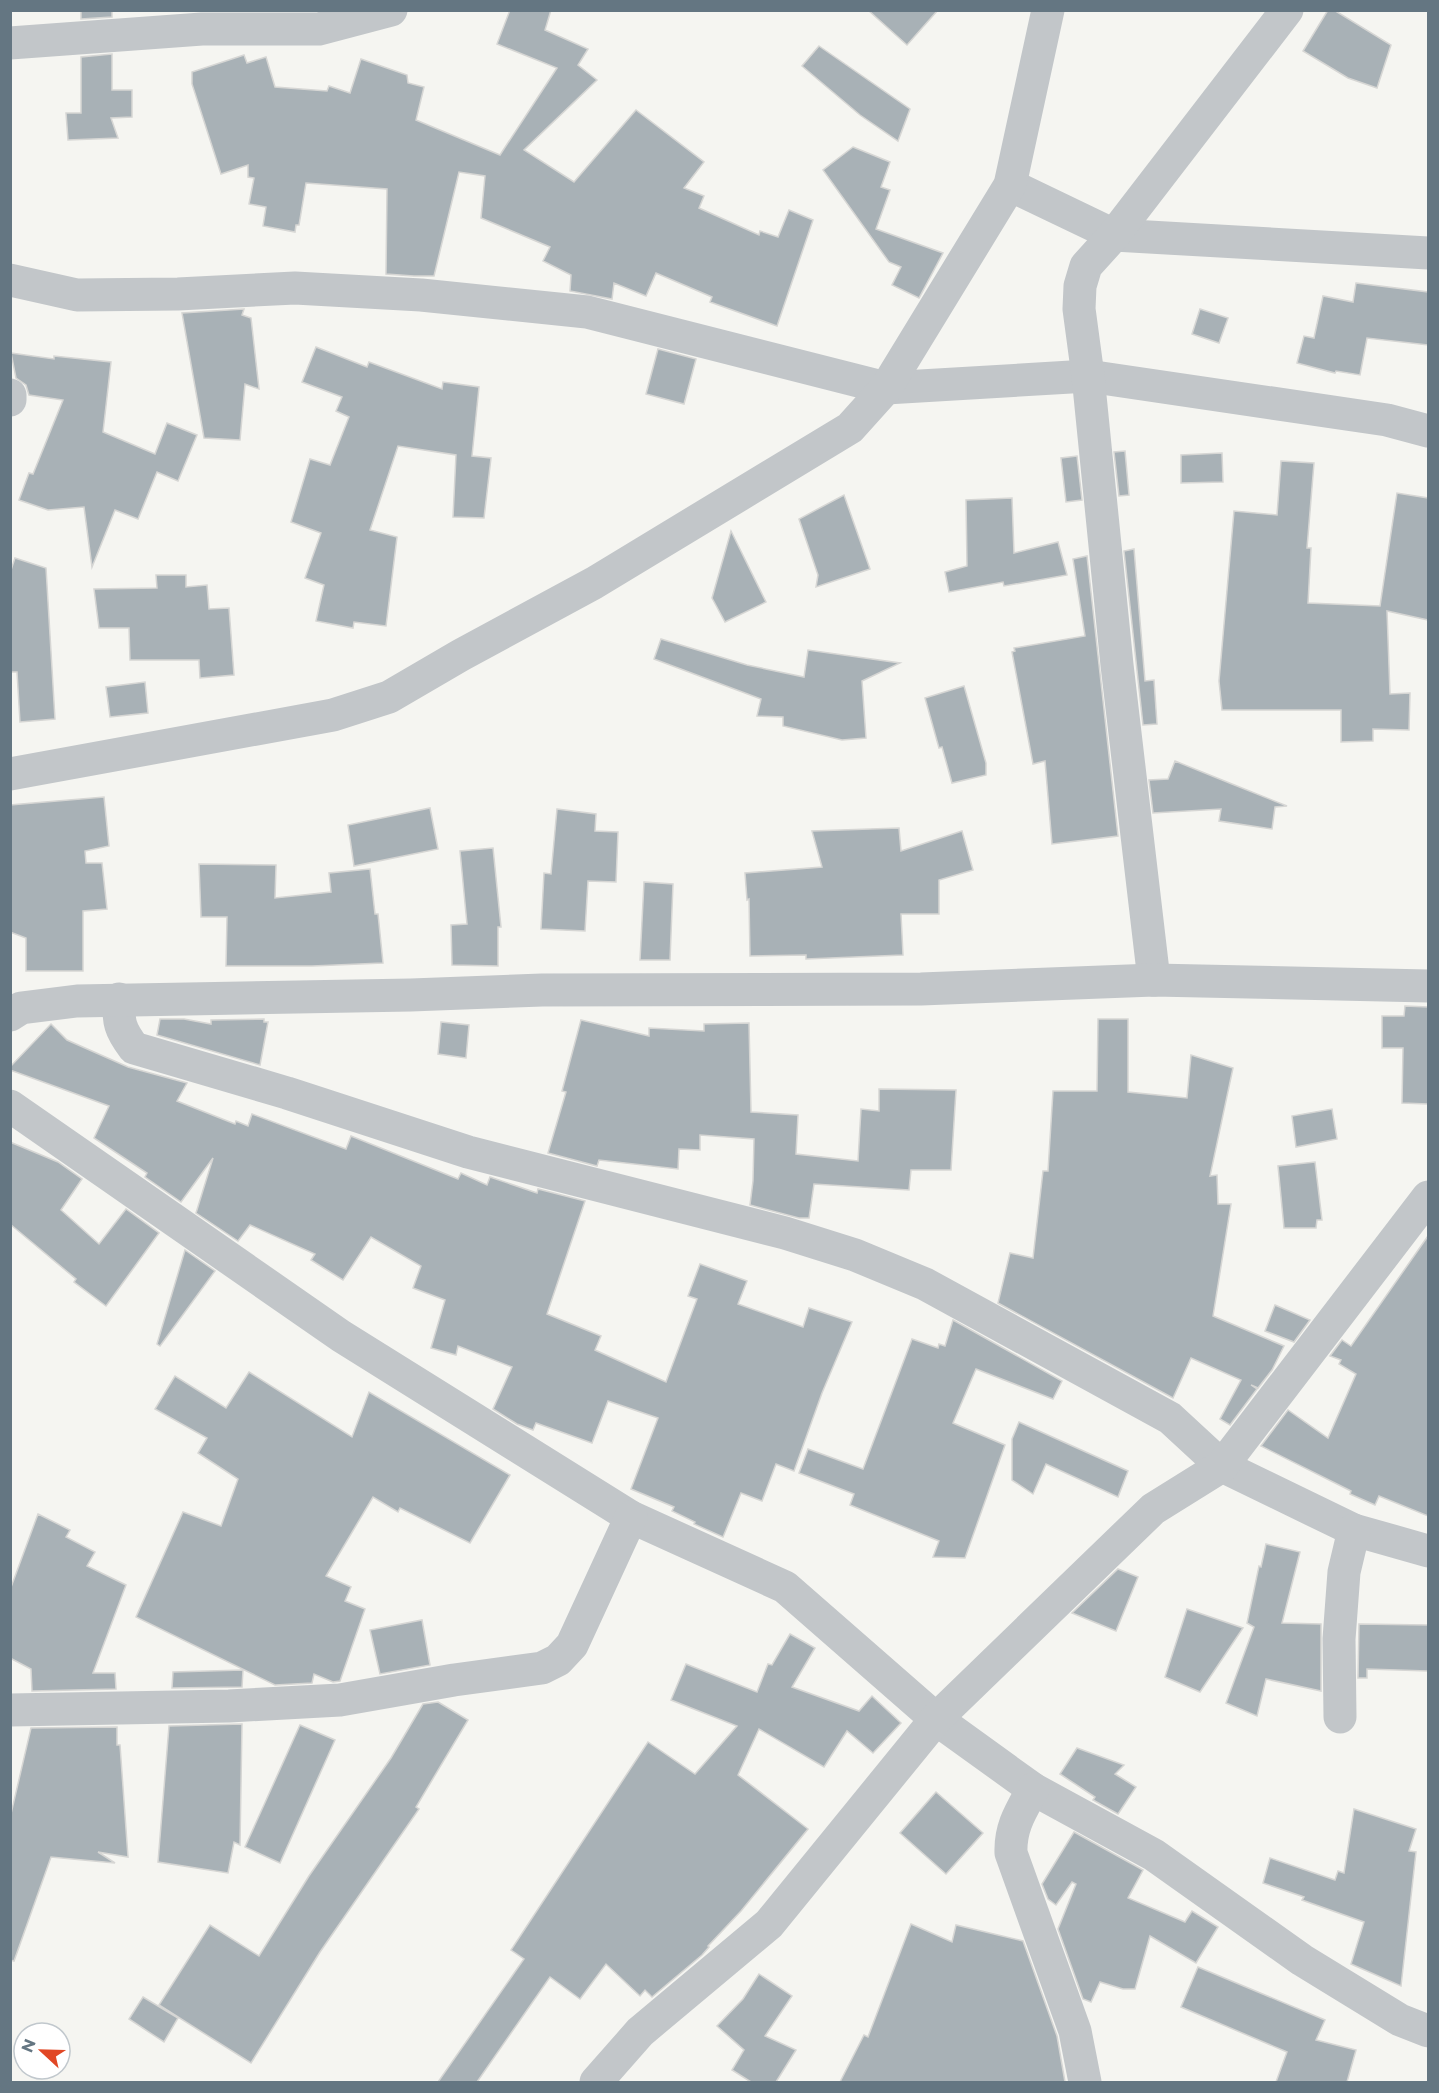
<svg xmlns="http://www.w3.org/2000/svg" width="1439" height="2093" font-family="Montserrat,sans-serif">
  <rect width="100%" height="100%" fill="#f5f5f1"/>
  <g fill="#a8b1b6" stroke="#d6d6d4" stroke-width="1.5">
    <polygon points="81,10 112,10 112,17 81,19"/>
    <polygon points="510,10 551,10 545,30 588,49 578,65 597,80 524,150 574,182 636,110 704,162 684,188 704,196 699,208 759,235 760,231 778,237 789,210 813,220 777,326 710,302 712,297 656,273 646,296 614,283 612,299 570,291 571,275 543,261 550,247 481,218 485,176 459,172 434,276 414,276 386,274 387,189 306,183 299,225 296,225 295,232 263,226 266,207 249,204 254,178 248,177 248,165 221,174 192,84 192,72 244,55 247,63 266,57 275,87 327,91 329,86 350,93 361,59 407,75 408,83 424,87 416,120 500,155 557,68 497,44"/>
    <polygon points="868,10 938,10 907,45"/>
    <polygon points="1328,10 1334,10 1391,45 1377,88 1348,78 1303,51"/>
    <polygon points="819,46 910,109 898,141 860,115 802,66"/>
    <polygon points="112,54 112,90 132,90 132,117 111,118 118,138 68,140 66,113 81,113 81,57"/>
    <polygon points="853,147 890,162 881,187 890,190 876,229 943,253 919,298 892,285 901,267 889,262 823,170"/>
    <polygon points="1356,283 1428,292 1428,345 1367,338 1360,375 1336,371 1335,373 1297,363 1304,336 1314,338 1323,296 1353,302"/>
    <polygon points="244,309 242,315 251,318 259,389 245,384 240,440 204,438 182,313"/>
    <polygon points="1200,309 1228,318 1219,343 1192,334"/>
    <polygon points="316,347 367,367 369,362 442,389 443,382 479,387 472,456 491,458 484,518 453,517 456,455 398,446 370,530 397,537 386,626 354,622 353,628 316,621 324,585 305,578 321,533 291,522 310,459 330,465 349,417 336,411 342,397 302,382"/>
    <polygon points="658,349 696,359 684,404 646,394"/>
    <polygon points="11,353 54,359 54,356 111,362 103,432 155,454 167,423 197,435 178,481 157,472 138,519 115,510 92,567 84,507 48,510 19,500 29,473 33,474 63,400 29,395 26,385 16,378"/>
    <polygon points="1125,451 1129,495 1119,496 1114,452"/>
    <polygon points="1222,453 1223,482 1181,483 1181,455"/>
    <polygon points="1077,456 1082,500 1066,502 1061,458"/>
    <polygon points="1281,461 1314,463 1307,548 1311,548 1308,603 1380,606 1397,493 1428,498 1428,620 1387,611 1390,694 1410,693 1409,730 1373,729 1373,741 1341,742 1341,710 1222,710 1219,681 1234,511 1277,515"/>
    <polygon points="844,495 870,569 816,587 818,575 799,519"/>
    <polygon points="1012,498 1014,553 1058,542 1067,575 1004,586 1003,582 949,592 945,572 967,566 966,500"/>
    <polygon points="731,531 766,602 725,622 712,598"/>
    <polygon points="1134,549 1145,681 1154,680 1157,724 1143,725 1124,551"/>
    <polygon points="1087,556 1118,836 1052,844 1045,761 1033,764 1012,652 1015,651 1014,648 1085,636 1073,559"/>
    <polygon points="15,558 46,568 55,719 20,722 17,672 10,672 10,573"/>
    <polygon points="156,575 186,575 186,587 207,585 209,609 229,608 234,675 200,678 199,660 130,660 129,628 99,628 94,589 157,588"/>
    <polygon points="661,639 747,665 804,677 808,650 900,663 862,681 866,738 842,740 783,726 783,717 757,716 761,699 654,659"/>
    <polygon points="145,682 148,713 110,717 106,687"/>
    <polygon points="964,686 986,763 986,775 952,783 942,747 939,748 925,698"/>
    <polygon points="1175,761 1232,784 1287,806 1275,807 1272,829 1219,821 1221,809 1153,813 1149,780 1168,779"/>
    <polygon points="104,797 109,846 85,851 86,863 102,863 107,909 83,911 83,971 26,971 26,938 10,932 10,805"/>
    <polygon points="430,808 438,849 354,866 348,825"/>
    <polygon points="557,809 596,814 595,831 618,832 616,882 588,881 585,931 541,929 544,873 551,874"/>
    <polygon points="899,828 901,851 962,831 973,870 939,880 939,914 901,914 903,955 806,959 806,955 750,956 749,899 747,900 745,873 822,867 812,831"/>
    <polygon points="493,848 501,927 498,927 498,966 452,965 451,925 467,924 460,851"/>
    <polygon points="199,864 276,865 275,898 331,892 329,873 370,869 375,914 378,914 383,963 312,966 226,966 227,917 201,917"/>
    <polygon points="644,882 673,884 670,960 640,960"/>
    <polygon points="1405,1006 1428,1007 1428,1104 1402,1103 1403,1048 1382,1048 1382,1016 1404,1016"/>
    <polygon points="160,1019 184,1019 211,1024 211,1020 264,1019 264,1022 268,1022 260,1065 157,1035"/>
    <polygon points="1098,1019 1128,1019 1128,1092 1187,1098 1191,1055 1233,1068 1210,1176 1217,1175 1218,1204 1231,1204 1213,1316 1284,1346 1272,1370 1258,1388 1251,1385 1257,1389 1230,1425 1220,1419 1241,1380 1191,1358 1173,1398 998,1303 1010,1253 1033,1258 1043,1171 1048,1171 1053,1091 1097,1091"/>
    <polygon points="581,1020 649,1036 649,1028 704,1031 704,1024 749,1023 751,1112 798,1115 796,1154 858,1161 861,1109 879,1111 879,1089 956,1090 951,1170 911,1170 909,1190 814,1184 809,1218 799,1218 750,1205 753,1181 754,1139 700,1135 700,1150 679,1149 678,1169 599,1160 597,1166 548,1153 566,1092 562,1091"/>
    <polygon points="441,1022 469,1025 466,1058 438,1054"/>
    <polygon points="51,1024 67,1040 128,1067 187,1083 177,1101 235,1124 236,1121 248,1126 252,1114 346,1149 351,1136 458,1179 461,1173 487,1185 490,1177 537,1193 538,1189 585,1201 547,1314 601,1336 595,1350 666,1382 697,1299 688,1296 700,1264 747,1281 738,1304 803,1327 809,1308 852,1322 822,1393 794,1471 776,1464 762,1501 741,1493 723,1537 694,1524 695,1522 672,1511 674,1507 631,1489 658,1418 608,1401 592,1443 536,1423 533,1430 517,1424 493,1409 512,1367 458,1346 456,1355 431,1348 445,1300 413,1288 421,1266 371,1237 343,1280 311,1260 315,1254 250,1225 238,1241 196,1213 213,1158 181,1202 145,1177 147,1173 94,1138 109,1106 10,1070 10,1067"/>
    <polygon points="1332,1109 1337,1139 1296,1147 1292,1116"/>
    <polygon points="10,1142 58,1162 82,1179 61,1210 99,1244 126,1209 159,1233 106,1306 74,1282 76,1279 10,1224"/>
    <polygon points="1315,1162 1322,1220 1317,1220 1316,1228 1284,1228 1278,1166"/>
    <polygon points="1428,1236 1428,1516 1379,1496 1375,1505 1350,1494 1351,1491 1261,1446 1288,1410 1328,1438 1356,1374 1339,1364 1341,1360 1330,1356 1342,1340 1351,1346"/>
    <polygon points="185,1250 215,1271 160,1346 157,1344"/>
    <polygon points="1275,1305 1310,1320 1294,1342 1265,1331"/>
    <polygon points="953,1320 1062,1381 1053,1399 976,1369 953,1423 1005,1445 965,1558 933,1557 939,1541 850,1505 854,1494 799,1473 808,1449 863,1469 912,1339 938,1348 939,1344 945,1346"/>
    <polygon points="249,1372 352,1437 369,1392 510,1475 470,1543 400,1508 398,1512 373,1497 326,1576 351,1587 345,1601 365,1609 340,1681 333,1682 314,1674 312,1683 275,1685 136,1617 183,1512 221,1526 238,1479 198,1453 207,1438 155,1409 175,1376 226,1408"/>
    <polygon points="1019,1422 1128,1471 1118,1497 1046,1464 1033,1494 1012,1480 1012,1439"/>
    <polygon points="38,1514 70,1530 66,1537 95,1552 87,1566 126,1585 93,1673 115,1673 116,1689 32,1691 31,1669 10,1658 10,1590"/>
    <polygon points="1266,1544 1300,1552 1282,1623 1321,1624 1321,1691 1266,1679 1257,1716 1226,1703 1254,1627 1247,1623 1259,1566 1261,1567"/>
    <polygon points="1118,1569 1138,1577 1116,1631 1072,1613"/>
    <polygon points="1187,1609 1243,1628 1200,1692 1165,1677"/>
    <polygon points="422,1620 430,1665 380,1674 370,1630"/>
    <polygon points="1359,1624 1428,1625 1428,1671 1367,1669 1367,1678 1358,1678"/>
    <polygon points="790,1634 815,1648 792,1687 859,1711 872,1696 901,1723 873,1753 847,1731 824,1767 759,1729 738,1775 808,1829 741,1911 708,1946 709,1947 702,1955 652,1997 645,1990 640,1996 606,1964 580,1999 550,1977 477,2082 438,2082 524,1959 511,1950 648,1742 695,1774 737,1726 671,1700 686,1664 757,1692 768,1664 772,1665"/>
    <polygon points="243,1670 242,1687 172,1688 173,1672"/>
    <polygon points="438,1702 468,1720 416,1807 419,1809 320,1952 251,2063 159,2005 210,1925 259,1956 309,1876 391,1758 423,1704"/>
    <polygon points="242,1724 240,1845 234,1842 228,1873 158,1862 169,1726"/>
    <polygon points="300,1725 335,1740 280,1863 245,1847"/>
    <polygon points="117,1727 117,1745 120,1745 128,1857 98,1852 115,1863 51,1857 14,1961 10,1960 10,1818 31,1728"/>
    <polygon points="1077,1748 1124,1765 1115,1774 1136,1787 1118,1814 1093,1800 1095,1797 1060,1774"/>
    <polygon points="936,1792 983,1833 946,1874 900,1833"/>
    <polygon points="1354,1809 1416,1829 1409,1851 1416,1852 1401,1986 1351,1964 1364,1922 1302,1900 1304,1897 1263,1883 1270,1858 1335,1880 1338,1871 1344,1873"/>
    <polygon points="1074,1832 1143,1870 1128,1898 1185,1922 1192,1911 1218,1927 1196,1963 1150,1936 1135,1989 1123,1989 1100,1982 1091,2002 1083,1999 1058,1929 1076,1884 1072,1882 1056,1905 1048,1899 1042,1884"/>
    <polygon points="911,1924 952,1942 956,1925 1023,1941 1057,2036 1065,2082 840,2082 864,2035 868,2037"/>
    <polygon points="1198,1967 1325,2020 1316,2040 1356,2050 1347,2082 1276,2082 1287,2052 1181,2007"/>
    <polygon points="759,1974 792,1996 765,2036 796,2050 776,2082 751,2082 732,2070 744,2050 717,2026 743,1999"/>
    <polygon points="143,1997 178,2018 164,2042 129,2019"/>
  </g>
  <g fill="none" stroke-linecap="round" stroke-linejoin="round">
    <g stroke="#c2c6c9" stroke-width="33">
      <polyline points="10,43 202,29 319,29 391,10"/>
      <polyline points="1010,185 1114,235 1428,253"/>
      <polyline points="10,280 77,295 178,294 295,288 421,295 587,312 886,388 1088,376 1387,420 1428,431"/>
      <polyline points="10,395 10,400"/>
      <polyline points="10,774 333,715 389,697 461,655 594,583 850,428 886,388 1010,185 1048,10"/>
      <polyline points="1154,980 1117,665 1088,376 1079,309 1080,286 1086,266 1114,235 1287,10"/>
      <path d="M119 999C118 1022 120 1030 134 1048L287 1093 468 1152 785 1233 855 1255 925 1284 1170 1418 1222 1466 1354 1530 1428 1551"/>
      <polyline points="10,1015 21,1008 77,1001 411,995 542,990 921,989 1154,980 1428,986"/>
      <polyline points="10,1106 341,1336 631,1517 785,1587 936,1719 1033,1789 1154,1855 1302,1960 1400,2020 1428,2031"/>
      <polyline points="10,1710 229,1706 340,1700 454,1680 542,1668 558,1660 572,1645 631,1517"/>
      <polyline points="1340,1717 1339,1639 1344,1572 1354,1530"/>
      <path d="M1033 1789C1021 1811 1010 1827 1011 1853L1075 2031 1085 2082"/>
      <polyline points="596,2082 640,2032 769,1924 936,1719 1153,1509 1222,1466 1428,1197"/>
    </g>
  </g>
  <rect width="1439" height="2093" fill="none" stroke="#647682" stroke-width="24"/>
  <g transform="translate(42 2051) rotate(292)"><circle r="28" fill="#ffffff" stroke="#c1c8cd" stroke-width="1.5"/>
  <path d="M0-4.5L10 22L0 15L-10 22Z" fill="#e14725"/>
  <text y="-9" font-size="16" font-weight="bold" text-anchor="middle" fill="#647682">N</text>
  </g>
</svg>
